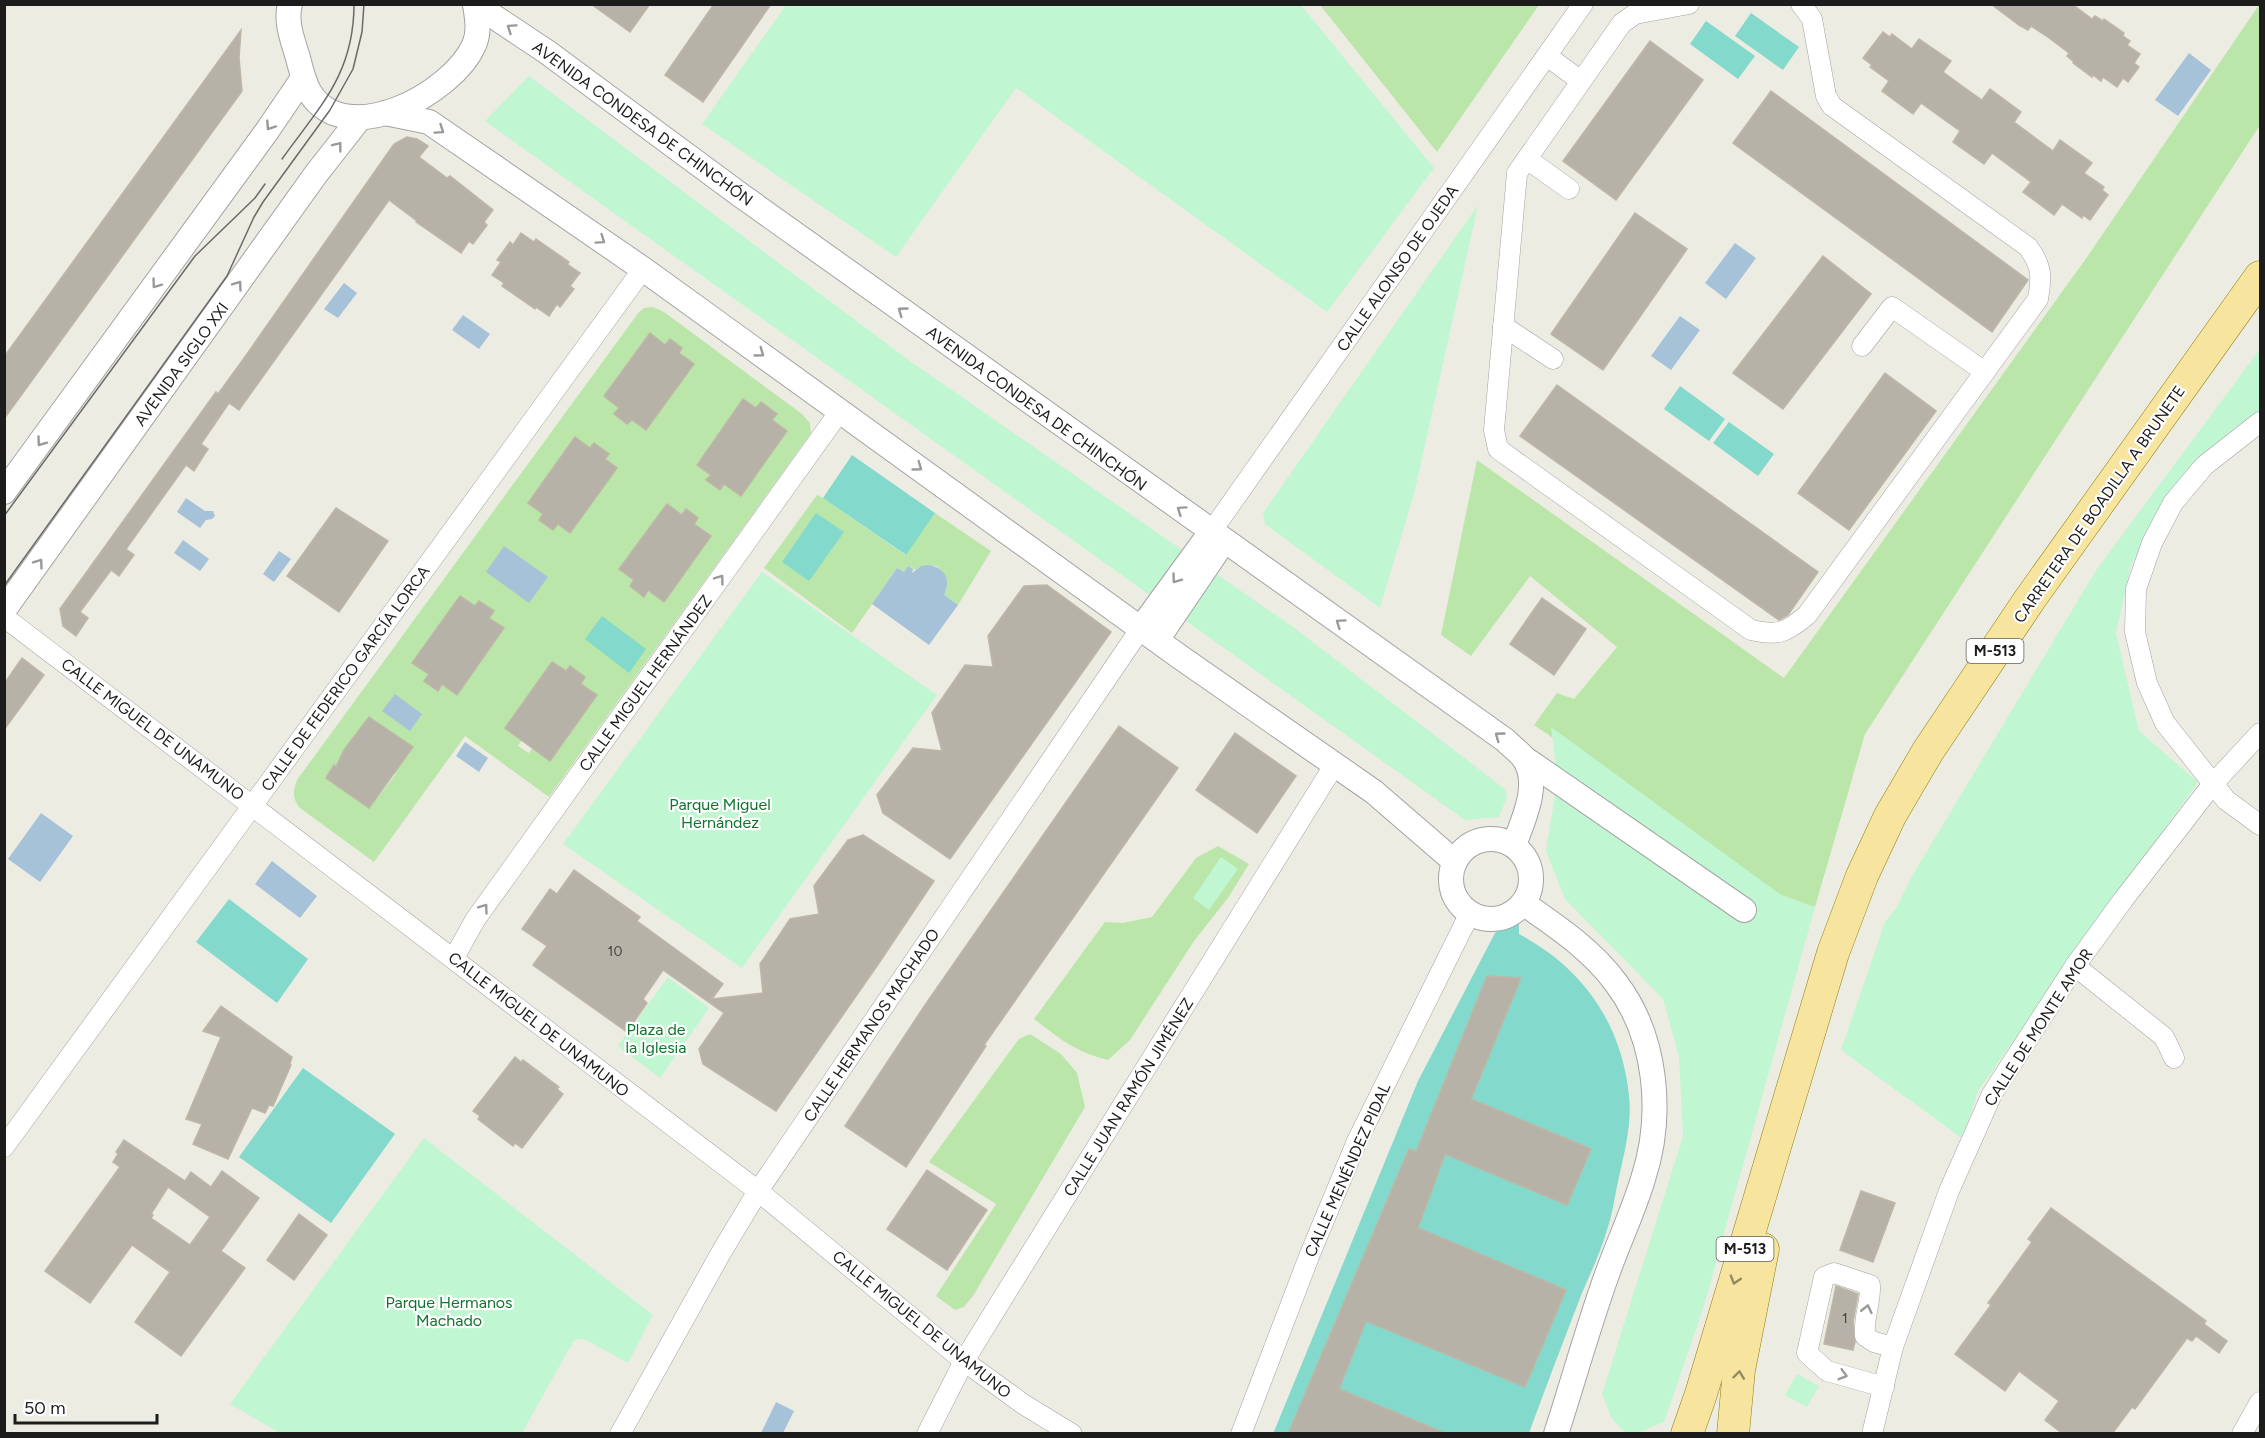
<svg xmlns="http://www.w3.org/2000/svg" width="2265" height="1438" font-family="Figtree,sans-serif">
  <rect width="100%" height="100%" fill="#edece3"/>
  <g fill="#bae6aa" fill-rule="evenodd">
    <polygon points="1320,5 1539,5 1437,152"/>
    <polygon points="2259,5 2260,125 1865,734 1815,907 1781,895 1534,725 1557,693 1574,699 1617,647 1530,576 1471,656 1441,635 1477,460 1784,678 2085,260"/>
    <path d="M653 307 664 312 802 414 810 423 811 433 549 797 465 736 374 862 300 808C292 798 293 791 297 780L639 312 644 308ZM649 334 665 345 670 339 682 349 645 430 632 420 627 424 614 415 619 408 604 396ZM743 399 756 408 761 402 777 413 772 420 787 431 741 496 724 484 719 489 707 481 711 475 697 464ZM575 438 590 448 594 443 609 454 605 459 617 468 553 530 539 520 543 514 528 502ZM667 504 682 515 686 509 698 518 694 524 711 536 663 601 648 590 643 596 630 586 634 580 619 569ZM460 596 475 606 479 601 493 611 489 618 504 629 457 695 442 684 438 690 424 681 429 674 413 663ZM552 662 566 671 570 666 585 677 581 684 596 695 550 761 532 748 529 753 518 746 522 740 506 728ZM352 740 398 765 395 775 369 808 326 778 334 766 338 769 344 750Z"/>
    <path d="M817 495 823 498 905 555 935 513 991 551 958 605 944 595C949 584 947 574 937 566L924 565 915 570 908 566 904 572 897 568 852 633 764 568Z"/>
    <path d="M1218 846 1249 864 1228 898 1194 941 1130 1040 1108 1060C1073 1051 1062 1040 1034 1019L1105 922 1123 923 1152 917 1196 858Z"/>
    <polygon points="1030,1034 1061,1054 1077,1073 1085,1107 973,1296 964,1307 955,1310 936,1296 996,1204 929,1162 1019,1039"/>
  </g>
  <g fill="#c0f6d1">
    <polygon points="786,5 1301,5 1434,168 1327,312 1016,88 896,257 702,124"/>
    <polygon points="529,76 910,361 1293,627 1505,789 1507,797 1499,817 1465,820 485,121"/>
    <polygon points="1478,205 1415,490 1380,608 1265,524 1263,513"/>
    <polygon points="2260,349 2260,416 2170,497 2131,565 2116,633 2139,731 2198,782 1978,1091 1963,1139 1841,1050 1885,922 1897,907 1912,876 2097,569"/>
    <polygon points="762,572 937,695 742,968 563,844"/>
    <polygon points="1551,727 1781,895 1815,907 1703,1309 1664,1422 1637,1433 1625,1433 1611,1417 1602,1394 1683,1136 1679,1057 1663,999 1565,899 1546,851 1555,795 1555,758"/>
    <polygon points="1221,857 1238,869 1209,910 1193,898"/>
    <polygon points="668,977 709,1008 660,1078 618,1046"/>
    <polygon points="424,1138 653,1315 628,1363 586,1340 577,1339 573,1342 522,1433 280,1433 230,1404"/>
    <polygon points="1797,1374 1819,1386 1807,1407 1785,1395"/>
  </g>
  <g fill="#83d9cb">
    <polygon points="1751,13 1799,47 1783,70 1735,36"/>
    <polygon points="1706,21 1755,56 1738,79 1690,44"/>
    <polygon points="1680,386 1725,419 1709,441 1664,409"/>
    <polygon points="1729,422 1774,454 1758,476 1713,443"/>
    <polygon points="852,455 935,513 906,555 823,498"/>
    <polygon points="816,513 844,532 809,581 782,562"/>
    <polygon points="602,616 646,649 629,673 585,639"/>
    <polygon points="229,899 308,959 277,1003 196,942"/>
    <path d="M1519 923V934C1583 968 1622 1024 1629 1096 1632 1122 1625 1151 1619 1177 1615 1194 1613 1213 1607 1230 1601 1251 1591 1272 1582 1293 1564 1340 1546 1386 1529 1433L1273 1434 1418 1081 1495 933 1504 926Z"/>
    <polygon points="303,1068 395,1134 331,1223 239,1157"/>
  </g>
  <g fill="#a5c2d9">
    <polygon points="2189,53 2211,70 2178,116 2155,100"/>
    <polygon points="1735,243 1756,258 1726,299 1705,283"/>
    <polygon points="344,283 357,293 338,318 324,309"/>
    <polygon points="463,315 490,334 479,349 452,330"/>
    <polygon points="1680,316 1700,330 1671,370 1651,356"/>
    <polygon points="186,498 205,511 213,511 215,516 212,519 206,520 200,528 177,512"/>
    <polygon points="183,540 209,559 200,571 174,553"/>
    <polygon points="504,546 548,577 529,603 486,572"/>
    <polygon points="279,551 291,559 274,582 263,574"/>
    <path d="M927 565C944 566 952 579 944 595L958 605 929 645 872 604 897 568 904 572 908 566 913 569 912 573 921 566Z"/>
    <polygon points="395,694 422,714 410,731 382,711"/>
    <polygon points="465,742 488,758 479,772 456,756"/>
    <polygon points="41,813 73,836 40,882 8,859"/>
    <polygon points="272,861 317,896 300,918 255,884"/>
    <polygon points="776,1402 794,1411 783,1433 761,1433"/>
  </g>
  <g fill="#b7b2a8" stroke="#beb6a6" stroke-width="1.5" fill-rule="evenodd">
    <polygon points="591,4 650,4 630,32"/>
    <polygon points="714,4 771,4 703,102 665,75"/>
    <polygon points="1991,4 2072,4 2092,19 2095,16 2103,21 2104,19 2124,33 2123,36 2130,41 2127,45 2140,54 2134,63 2139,67 2128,82 2123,78 2117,87 2103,77 2101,81 2093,75 2092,77 2073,63 2074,62 2067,56 2069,53 2045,35 2031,26 2028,30 2019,25"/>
    <polygon points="241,30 239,58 242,91 4,419 4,357"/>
    <polygon points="1883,32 1890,37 1892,34 1912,49 1919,39 1951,61 1943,72 1969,91 1982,100 1990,89 2021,112 2014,122 2038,140 2053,151 2060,140 2092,163 2084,173 2104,187 2102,190 2108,195 2090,220 2083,215 2082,218 2062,204 2054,215 2023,192 2031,182 1992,153 1984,164 1953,142 1960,131 1921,103 1913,114 1882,91 1889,81 1870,67 1872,65 1863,58"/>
    <polygon points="1650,41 1703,80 1616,200 1563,161"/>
    <polygon points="1771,91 2028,280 1992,332 1733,143"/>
    <polygon points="407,137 417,139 428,146 419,157 447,178 450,176 493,210 484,222 487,225 473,244 469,241 461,253 416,222 417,221 389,200 239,410 229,403 201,444 208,449 194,471 186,465 126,549 134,555 119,576 111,570 80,612 88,618 76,636 63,626 60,609 216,392 218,394 242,361 394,144"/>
    <polygon points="1635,213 1687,249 1603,370 1551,334"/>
    <polygon points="521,233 534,242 536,239 569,262 567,264 580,273 570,286 574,289 560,307 557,304 549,316 536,307 535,309 502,286 504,283 492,275 501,262 497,260 510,242 513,245"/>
    <polygon points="1823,256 1871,294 1783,409 1733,373"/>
    <polygon points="650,333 665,345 670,339 682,348 679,353 694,364 646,430 632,420 627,424 614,414 619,408 604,396"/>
    <polygon points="1885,373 1936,411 1849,530 1798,493"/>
    <polygon points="1557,385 1818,572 1788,615 1779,620 1520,436"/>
    <polygon points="743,399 756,408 761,402 777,414 772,420 787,431 741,496 724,484 720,490 706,480 711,475 697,465"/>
    <polygon points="575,437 590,448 594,443 609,454 605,459 617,468 570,533 558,524 553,530 539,520 543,514 528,503"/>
    <polygon points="667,504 682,515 686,509 698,518 694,524 711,536 664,602 648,590 644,597 630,586 634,580 619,569"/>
    <polygon points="336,508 388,541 339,612 287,576"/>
    <polygon points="1047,585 1111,632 950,859 883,813 877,795 913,748 942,751 932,713 965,665 993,667 988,636 1024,586"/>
    <polygon points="460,596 475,606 479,601 494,611 489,618 504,628 457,695 442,684 438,691 424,681 429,674 412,663"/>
    <polygon points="1542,598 1586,629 1554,675 1510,644"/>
    <polygon points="22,658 44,675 4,730 4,684"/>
    <polygon points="552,662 566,671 570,666 585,677 581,684 597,695 550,761 505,728"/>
    <polygon points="369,717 413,747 369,808 326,778 334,765 336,767 344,750"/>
    <polygon points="1119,726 1178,768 984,1045 986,1046 906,1167 845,1126 925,1005"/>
    <polygon points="1235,733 1296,776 1257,833 1196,790"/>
    <polygon points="863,835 934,881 877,966 776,1111 703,1064 699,1049 724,1013 663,970 643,999 647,1003 627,1032 533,965 547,946 522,929 550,889 557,894 574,870 640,917 637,921 723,984 712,999 763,993 760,964 790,919 819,914 814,886 848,840"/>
    <polygon points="1487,976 1521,978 1471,1099 1591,1149 1567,1205 1445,1154 1418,1228 1566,1290 1525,1387 1366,1321 1339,1389 1447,1434 1288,1434 1409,1149 1416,1152"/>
    <polygon points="221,1006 292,1057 290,1064 291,1065 273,1106 269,1105 265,1113 252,1108 228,1159 193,1144 202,1124 186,1119 221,1037 203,1031"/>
    <polygon points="515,1057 521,1062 523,1060 559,1087 557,1089 563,1094 522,1148 515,1143 513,1146 478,1119 480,1116 473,1111"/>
    <path d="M124 1140 185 1181 191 1172 211 1187 222 1171 259 1198 221 1251 245 1268 181 1356 135 1322 170 1272 132 1245 90 1303 45 1271 120 1167 113 1162 118 1154 116 1152ZM168 1187 210 1217 190 1245 151 1218 153 1215 151 1214Z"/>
    <polygon points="927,1170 987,1210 947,1270 887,1229"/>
    <polygon points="1861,1191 1895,1203 1873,1262 1840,1250"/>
    <polygon points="2051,1208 2206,1321 2204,1324 2227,1341 2219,1353 2196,1336 2192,1341 2187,1338 2135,1409 2132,1407 2112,1434 2063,1434 2045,1420 2059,1401 2019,1371 2005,1391 1955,1354 1991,1305 1988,1303 2032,1242 2028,1239"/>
    <polygon points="299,1214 327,1235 294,1280 267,1260"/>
    <polygon points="1836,1286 1858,1294 1853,1322 1855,1342 1853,1350 1824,1344"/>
  </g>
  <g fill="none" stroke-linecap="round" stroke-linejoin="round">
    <defs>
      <g id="minor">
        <path d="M1689 4 1635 14 1622 23 1517 173 1494 430 1498 449 1751 630C1778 636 1786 633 1807 615L2038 299C2042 276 2042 266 2028 247L1832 106 1826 96 1812 19 1801 4"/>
        <polyline points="1547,56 1581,81"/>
        <polyline points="1527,159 1569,189"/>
        <polyline points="1503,326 1553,359"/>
        <polyline points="1862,346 1892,307 1985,372"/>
        <polyline points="2260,422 2204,466 2173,503 2152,543 2136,589 2135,632 2147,683 2165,723 2226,800 2260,825"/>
        <polyline points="1211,532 1583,4"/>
        <polyline points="4,617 758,1191 964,1361 1023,1404 1072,1434"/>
        <polyline points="454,958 475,920 840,411"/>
        <polyline points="2075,966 2164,1037 2174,1058"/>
        <polyline points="4,1147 643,269"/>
        <path d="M1884 1387 1827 1371 1807 1353 1824 1277 1834 1273 1870 1285C1871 1303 1863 1318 1865 1336L1874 1342 1893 1347"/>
        <polyline points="620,1434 722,1251 758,1191 1141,628"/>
        <polyline points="927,1434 964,1361 996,1309 1335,764"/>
        <polyline points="1241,1434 1310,1254 1357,1141 1470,913"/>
        <polyline points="1872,1434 1893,1347 1949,1191 1992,1094 2075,966 2123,900 2212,785 2260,733"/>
        <polyline points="2242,1434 2260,1402"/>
      </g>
      <g id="tertiary">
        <path d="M290 4C285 22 293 41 298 58 301 70 304 83 310 93 347 151 453 93 474 45 480 32 477 18 475 4"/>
        <path d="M475 4 547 52 739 194 1505 740C1511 746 1518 751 1523 757 1542 783 1523 820 1514 845"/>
        <polyline points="385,113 429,122 643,269 1180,657 1374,792 1455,862"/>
        <polyline points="4,492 267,131 303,78"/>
        <polyline points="4,610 316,174 360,118"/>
        <polyline points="1141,628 1211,532"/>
        <polyline points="1157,640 1224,541"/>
        <polyline points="1524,758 1744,910"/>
        <circle cx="1491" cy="879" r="40"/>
        <path d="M1523 903C1556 926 1592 950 1616 983 1657 1037 1664 1115 1643 1179 1634 1209 1620 1239 1609 1269 1589 1323 1574 1379 1556 1434"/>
      </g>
      <g id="primary">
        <polyline points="1687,1434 1701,1394 1833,953 1862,876 1890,816 1928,751 2030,599 2260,277"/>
        <polyline points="1733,1434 1739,1370 1763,1249"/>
      </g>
    </defs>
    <use href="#minor" stroke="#a3a3a3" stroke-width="21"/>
    <use href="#tertiary" stroke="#a3a3a3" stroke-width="26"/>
    <use href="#primary" stroke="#8e7f07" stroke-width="33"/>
    <use href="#minor" stroke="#fff" stroke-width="20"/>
    <use href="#tertiary" stroke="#fff" stroke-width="24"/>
    <use href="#primary" stroke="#f7e49e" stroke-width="32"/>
    <g stroke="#6a6a6a" stroke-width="1.5">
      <path d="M282 159C320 106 354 74 354 4"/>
      <polyline points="4,516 195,256 255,198 265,184"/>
      <polyline points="4,586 227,276 254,217 263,202 330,110 353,69 362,32 364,4"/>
    </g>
  </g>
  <defs><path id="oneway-chevron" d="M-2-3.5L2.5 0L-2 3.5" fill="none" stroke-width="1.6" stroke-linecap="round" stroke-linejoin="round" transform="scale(1.5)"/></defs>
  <g stroke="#999">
    <use href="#oneway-chevron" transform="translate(511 28) rotate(-146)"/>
    <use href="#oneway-chevron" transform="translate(270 126) rotate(124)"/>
    <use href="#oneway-chevron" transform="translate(440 130) rotate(34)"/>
    <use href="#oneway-chevron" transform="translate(338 146) rotate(-52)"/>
    <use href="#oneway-chevron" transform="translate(601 240) rotate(35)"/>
    <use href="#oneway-chevron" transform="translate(156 284) rotate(126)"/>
    <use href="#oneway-chevron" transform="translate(238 285) rotate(-54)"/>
    <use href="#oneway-chevron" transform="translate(902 311) rotate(-144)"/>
    <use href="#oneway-chevron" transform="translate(760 353) rotate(36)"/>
    <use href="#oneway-chevron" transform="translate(41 442) rotate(126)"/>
    <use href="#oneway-chevron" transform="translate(918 467) rotate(36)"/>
    <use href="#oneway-chevron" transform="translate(1181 510) rotate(-145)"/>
    <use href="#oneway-chevron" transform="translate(39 563) rotate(-54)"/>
    <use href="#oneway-chevron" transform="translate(720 579) rotate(-54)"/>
    <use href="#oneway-chevron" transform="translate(1176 579) rotate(126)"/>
    <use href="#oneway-chevron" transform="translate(1340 623) rotate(-145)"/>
    <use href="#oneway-chevron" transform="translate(1499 736) rotate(-144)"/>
    <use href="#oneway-chevron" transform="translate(484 908) rotate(-54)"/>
    <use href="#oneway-chevron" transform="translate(1867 1309) rotate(-77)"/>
    <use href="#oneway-chevron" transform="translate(1843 1375) rotate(16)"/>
  </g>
  <g stroke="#948a64">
    <use href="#oneway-chevron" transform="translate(1735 1280) rotate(107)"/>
    <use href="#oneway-chevron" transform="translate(1739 1375) rotate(-83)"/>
  </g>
  <g text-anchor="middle" stroke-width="4.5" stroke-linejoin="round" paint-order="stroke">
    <g font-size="14" fill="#43423f">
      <text x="615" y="956">10</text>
      <text x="1845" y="1323">1</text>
    </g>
    <g fill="#fff" stroke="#606060" stroke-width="1.5">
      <rect x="1966.5" y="639" width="57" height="24" rx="4.5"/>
      <rect x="1716.5" y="1237" width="57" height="24" rx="4.5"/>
    </g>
    <g font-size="15" font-weight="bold" fill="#1c1c1c">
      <text x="1995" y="656">M-513</text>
      <text x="1745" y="1254">M-513</text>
    </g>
    <g font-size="16" fill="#1c1c1c" stroke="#fff">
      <text transform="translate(643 123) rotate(36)" y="6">AVENIDA CONDESA DE CHINCHÓN</text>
      <text transform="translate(1397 268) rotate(-55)" y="6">CALLE ALONSO DE OJEDA</text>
      <text transform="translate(181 364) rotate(-54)" y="6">AVENIDA SIGLO XXI</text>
      <text transform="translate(1037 408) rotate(36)" y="6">AVENIDA CONDESA DE CHINCHÓN</text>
      <text transform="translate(2099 504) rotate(-55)" y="6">CARRETERA DE BOADILLA A BRUNETE</text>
      <text transform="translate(345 678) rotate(-54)" y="6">CALLE DE FEDERICO GARCÍA LORCA</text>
      <text transform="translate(645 683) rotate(-54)" y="6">CALLE MIGUEL HERNÁNDEZ</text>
      <text transform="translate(153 729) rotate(37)" y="6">CALLE MIGUEL DE UNAMUNO</text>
      <text transform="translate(539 1024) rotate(38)" y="6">CALLE MIGUEL DE UNAMUNO</text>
      <text transform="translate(871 1025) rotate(-56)" y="6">CALLE HERMANOS MACHADO</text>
      <text transform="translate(2038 1027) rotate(-57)" y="6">CALLE DE MONTE AMOR</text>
      <text transform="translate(1128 1097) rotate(-58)" y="6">CALLE JUAN RAMÓN JIMÉNEZ</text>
      <text transform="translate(1347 1170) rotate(-66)" y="6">CALLE MENÉNDEZ PIDAL</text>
      <text transform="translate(922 1324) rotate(39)" y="6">CALLE MIGUEL DE UNAMUNO</text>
    </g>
    <g font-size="16" fill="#10752f" stroke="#fff">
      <text x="720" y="810">Parque Miguel<tspan x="720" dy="18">Hernández</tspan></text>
      <text x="656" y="1035">Plaza de<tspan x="656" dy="18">la Iglesia</tspan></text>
      <text x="449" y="1308">Parque Hermanos<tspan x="449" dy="18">Machado</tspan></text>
    </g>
  </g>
  <rect width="2265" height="1438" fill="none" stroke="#1c1c1c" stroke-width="12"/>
  <path d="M15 1414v9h142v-9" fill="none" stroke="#1c1c1c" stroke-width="3"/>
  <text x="24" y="1414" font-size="18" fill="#1c1c1c" stroke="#ffffff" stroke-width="4.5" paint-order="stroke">50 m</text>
</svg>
